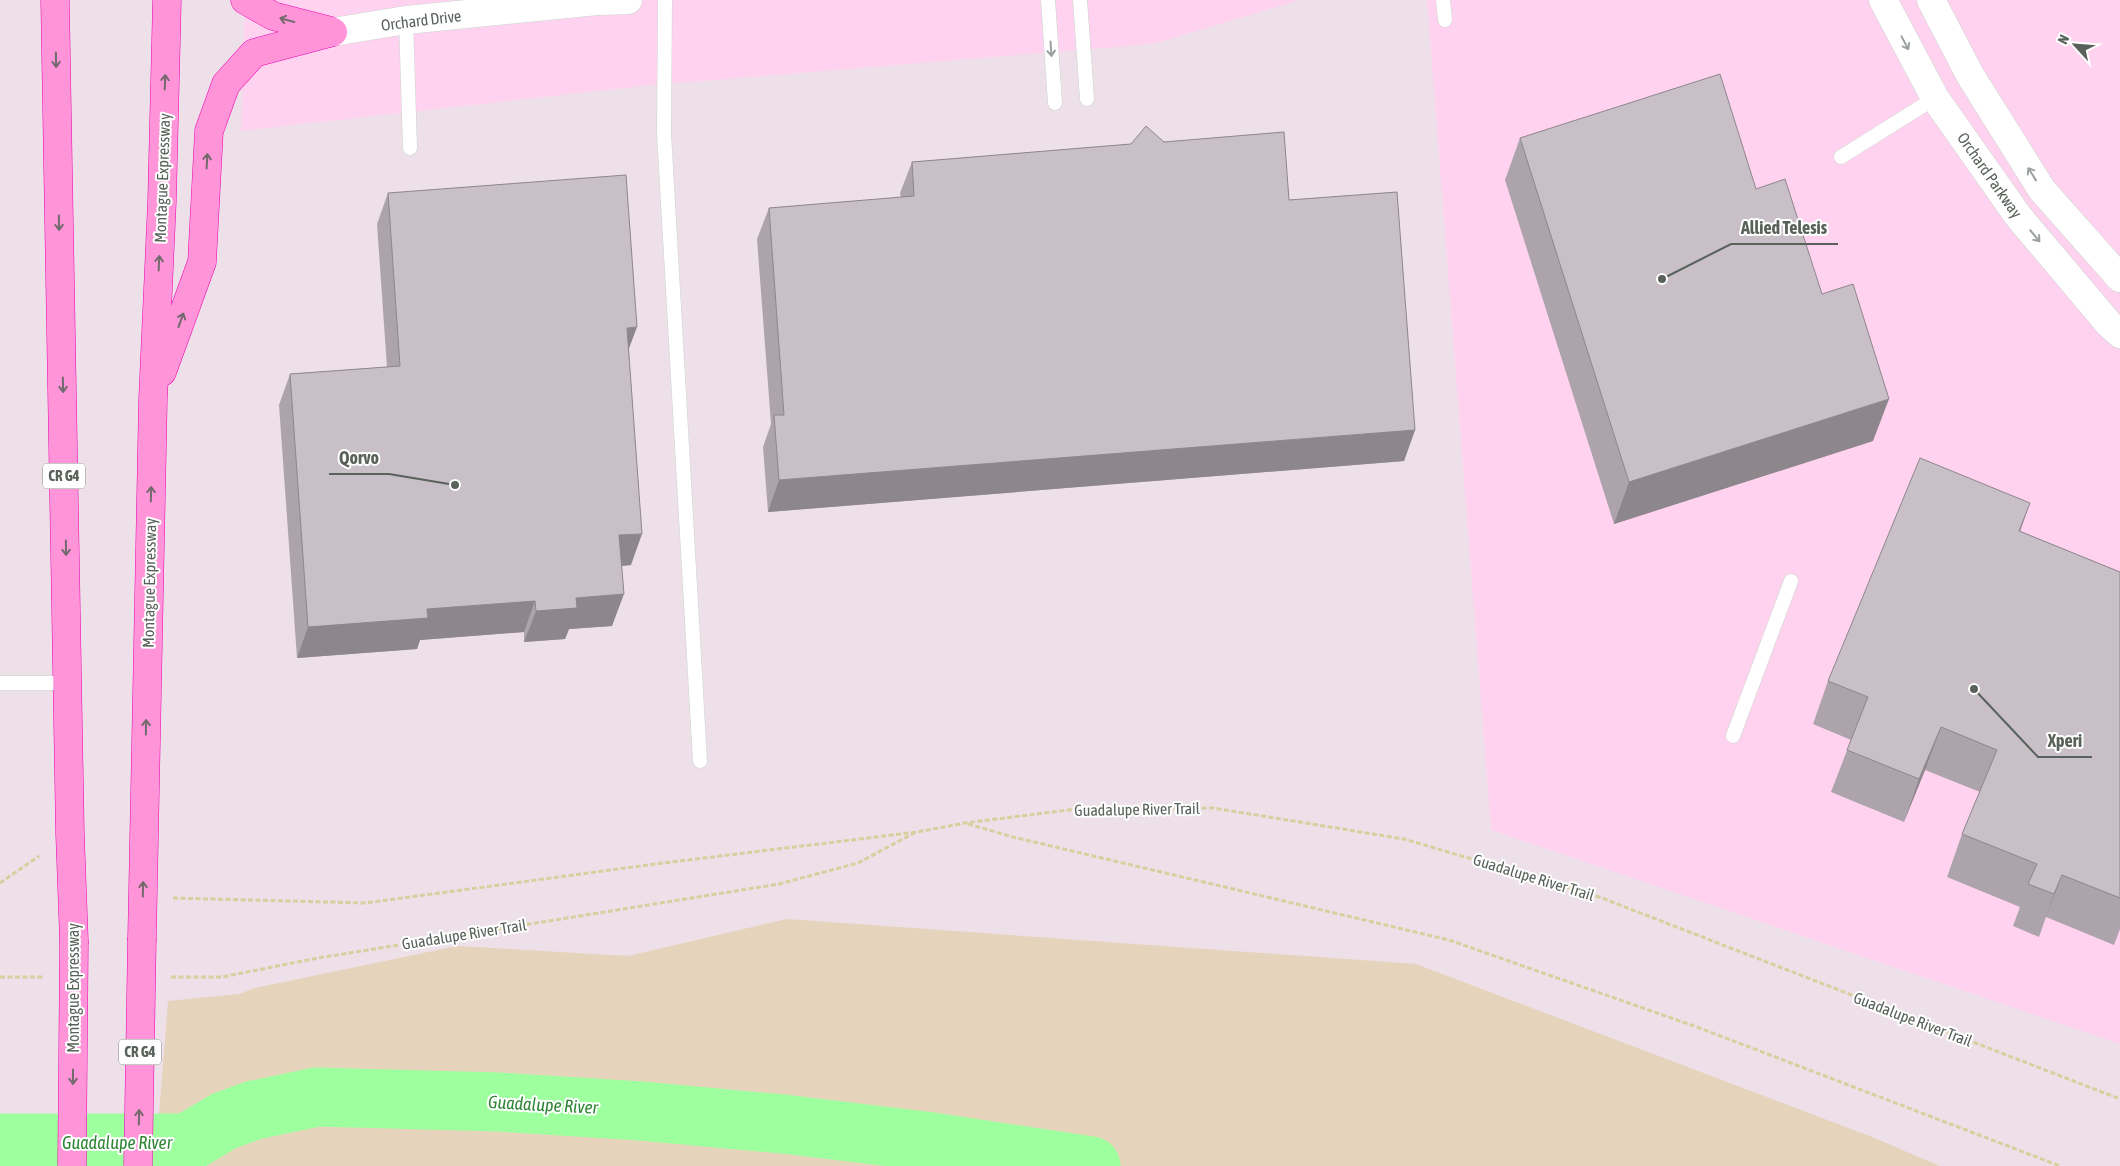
<svg xmlns="http://www.w3.org/2000/svg" width="2120" height="1166" font-family="'Asap Condensed',sans-serif">
  <rect width="100%" height="100%" fill="#ede0e8"/>
  <g fill="#ffd3f0">
    <polygon points="245,0 1300,0 1153,44 643,86 241,131"/>
    <polygon points="1427,0 2120,0 2120,1044 1491,830"/>
  </g>
  <polygon fill="#e5d3bb" points="787,919 1416,964 1872,1137 1940,1166 155,1166 168,1001 239,994 255,988 457,946 628,956"/>
  <g fill="none" stroke-linecap="round" stroke-linejoin="round">
    <polyline stroke="#9eff9e" stroke-width="59" points="0,1143 187,1143 224,1121 254,1110 317,1097 499,1102 641,1111 783,1124 925,1141 1091,1166"/>
    <defs>
      <g id="service">
        <polyline points="665,0 664,133 700,761"/>
        <polyline points="1048,0 1055,103"/>
        <polyline points="1080,0 1087,99"/>
        <polyline points="1443,0 1445,20"/>
        <polyline points="406,20 410,148"/>
        <polyline points="1841,157 1935,98"/>
        <polyline points="0,683 68,683"/>
        <polyline points="1733,736 1791,581"/>
      </g>
      <polyline id="tertiary" points="333,32 406,20 597,1 628,0"/>
      <g id="secondary">
        <polyline points="1883,0 1935,98 2018,216 2109,324 2120,334"/>
        <polyline points="1931,0 1970,75 2042,190 2120,278"/>
      </g>
      <g id="trunk">
        <polyline points="55,0 70,834 74,941"/>
        <polyline points="245,0 273,16 331,31"/>
        <polyline points="162,372 202,262 209,131 226,84 254,53 333,32"/>
        <polyline points="142,938 153,399 162,201 167,0"/>
      </g>
    </defs>
    <use href="#service" stroke="#ccd4ce" stroke-width="15"/>
    <use href="#tertiary" stroke="#ccd4ce" stroke-width="29"/>
    <use href="#secondary" stroke="#cbd5cd" stroke-width="29"/>
    <use href="#trunk" stroke="#ed00b0" stroke-width="29"/>
    <g stroke="#d8ce9e" stroke-width="3" stroke-dasharray="5 2.5" stroke-linecap="butt">
      <polyline points="968,824 1013,837 1449,940 1697,1027 2060,1166"/>
      <polyline points="0,883 39,856"/>
      <polyline points="173,898 365,903 655,864 917,832 965,823 1084,808 1213,808 1404,839 1594,895 2120,1099"/>
      <polyline points="0,977 44,977"/>
      <polyline points="171,977 222,977 318,958 779,884 858,863 914,833"/>
    </g>
    <use href="#service" stroke="#fff" stroke-width="14"/>
    <use href="#tertiary" stroke="#fff" stroke-width="28"/>
    <use href="#secondary" stroke="#fff" stroke-width="28"/>
    <use href="#trunk" stroke="#ff94d8" stroke-width="28"/>
    <defs>
      <g id="trunk-bridge">
        <polyline points="72,1166 74,941"/>
        <polyline points="138,1166 142,938"/>
      </g>
    </defs>
    <use href="#trunk-bridge" stroke="#ed00b0" stroke-width="29" stroke-linecap="butt"/>
    <use href="#trunk-bridge" stroke="#ff94d8" stroke-width="28"/>
  </g>
  <g fill="#ada4ab">
    <polygon points="1520,138 1756,189 1822,294 1873,441 1614,524 1505,180"/>
    <polygon points="1164,142 1289,200 1415,430 1404,461 768,512 763,447 771,424 757,239 769,208 901,198 900,193 912,162"/>
    <polygon points="388,193 629,349 631,565 622,566 612,626 569,629 565,639 524,642 524,632 420,640 417,649 297,658 279,405 290,374 387,367 377,224"/>
    <polygon points="2020,531 2120,572 2120,929 2114,945 2046,917 2039,937 2013,926 2020,907 1947,877 1962,834 1980,792 1925,770 1904,822 1831,792 1851,740 1813,724 1828,681"/>
  </g>
  <g fill="#8d868b">
    <polygon points="637,327 625,359 627,328"/>
    <polygon points="1889,399 1873,441 1614,524 1629,482"/>
    <polygon points="1415,430 1404,461 768,512 779,480"/>
    <polygon points="2030,503 2015,546 2019,531"/>
    <polygon points="642,534 631,565 608,567 619,535"/>
    <polygon points="624,594 612,626 569,629 565,639 524,642 536,611 576,598"/>
    <polygon points="535,601 524,632 420,640 417,649 297,658 308,627 427,609"/>
    <polygon points="1941,727 1925,770 1904,822 1919,779"/>
    <polygon points="2062,875 2046,917 2039,937 2054,894"/>
  </g>
  <g fill="#c9bfc7" stroke="#8d868b">
    <polygon points="1720,74 1756,189 1785,179 1822,294 1853,284 1889,399 1629,482 1520,138"/>
    <polygon points="1146,126 1164,142 1284,132 1289,200 1397,192 1415,430 779,480 774,415 784,415 769,208 914,196 912,162 1131,144"/>
    <polygon points="626,175 637,327 627,328 642,534 619,535 624,594 576,598 577,608 536,611 535,601 427,609 428,618 308,627 290,374 400,366 388,193"/>
    <polygon points="1920,458 2030,503 2019,531 2120,572 2120,898 2062,875 2054,894 2028,884 2037,864 1962,834 1997,750 1941,727 1919,779 1847,750 1868,697 1828,681"/>
  </g>
  <defs><path id="oneway-shaft" d="M-6 0H5M1.5-3L5.5 0L1.5 3" fill="none" stroke-width="1.6" stroke-linecap="round" stroke-linejoin="round" transform="scale(1.25)"/></defs>
  <g stroke="#726a6d">
    <use href="#oneway-shaft" transform="translate(287 20) rotate(-165)"/>
    <use href="#oneway-shaft" transform="translate(56 60) rotate(89)"/>
    <use href="#oneway-shaft" transform="translate(165 82) rotate(-88)"/>
    <use href="#oneway-shaft" transform="translate(207 161) rotate(-87)"/>
    <use href="#oneway-shaft" transform="translate(59 223) rotate(89)"/>
    <use href="#oneway-shaft" transform="translate(159 263) rotate(-87)"/>
    <use href="#oneway-shaft" transform="translate(181 320) rotate(-70)"/>
    <use href="#oneway-shaft" transform="translate(63 385) rotate(89)"/>
    <use href="#oneway-shaft" transform="translate(151 494) rotate(-89)"/>
    <use href="#oneway-shaft" transform="translate(66 548) rotate(89)"/>
    <use href="#oneway-shaft" transform="translate(146 727) rotate(-89)"/>
    <use href="#oneway-shaft" transform="translate(143 889) rotate(-89)"/>
    <use href="#oneway-shaft" transform="translate(73 1077) rotate(90)"/>
    <use href="#oneway-shaft" transform="translate(139 1117) rotate(-89)"/>
  </g>
  <g stroke="#9ba19c">
    <use href="#oneway-shaft" transform="translate(1905 43) rotate(62)"/>
    <use href="#oneway-shaft" transform="translate(1051 49) rotate(86)"/>
    <use href="#oneway-shaft" transform="translate(2032 174) rotate(-122)"/>
    <use href="#oneway-shaft" transform="translate(2035 236) rotate(50)"/>
  </g>
  <g text-anchor="middle" stroke-width="4" stroke-linejoin="round" paint-order="stroke">
    <g fill="#fff" stroke="#8b918c" stroke-width="1">
      <rect x="43" y="463.5" width="42" height="25" rx="4"/>
      <rect x="119" y="1039.5" width="42" height="25" rx="4"/>
    </g>
    <g font-size="15" font-weight="bold" fill="#59625a">
      <text x="64" y="481">CR G4</text>
      <text x="140" y="1057">CR G4</text>
    </g>
    <g font-size="16" fill="#59625a" stroke="#fff">
      <text transform="translate(421 20) rotate(-7)" y="6">Orchard Drive</text>
      <text transform="translate(1990 175) rotate(55)" y="6">Orchard Parkway</text>
      <text transform="translate(162 178) rotate(-88)" y="6">Montague Expressway</text>
      <text transform="translate(149 583) rotate(-89)" y="6">Montague Expressway</text>
      <text transform="translate(1137 809) rotate(-1)" y="6">Guadalupe River Trail</text>
      <text transform="translate(1534 877) rotate(17)" y="6">Guadalupe River Trail</text>
      <text transform="translate(464 934) rotate(-9)" y="6">Guadalupe River Trail</text>
      <text transform="translate(73 988) rotate(-90)" y="6">Montague Expressway</text>
      <text transform="translate(1913 1019) rotate(21)" y="6">Guadalupe River Trail</text>
    </g>
    <g font-size="18" font-style="italic" fill="#2e8635" stroke="#fff">
      <text transform="translate(543 1105) rotate(3)" y="6">Guadalupe River</text>
      <text x="117" y="1149">Guadalupe River</text>
    </g>
  </g>
  <path fill="none" stroke="#59625a" stroke-width="2" d="M1662 279L1731 244H1838M455 485L389 474H329M1974 689L2038 757H2092"/>
  <g fill="#59625a" stroke="#fff" stroke-width="2">
    <circle cx="1662" cy="279" r="5"/>
    <circle cx="455" cy="485" r="5"/>
    <circle cx="1974" cy="689" r="5"/>
  </g>
  <g font-size="18" text-anchor="middle" font-weight="bold" fill="#59625a" stroke="#fff" stroke-width="4" stroke-linejoin="round" paint-order="stroke">
    <text x="1784" y="234">Allied Telesis</text>
    <text x="359" y="464">Qorvo</text>
    <text x="2065" y="747">Xperi</text>
  </g>
  <g transform="translate(2075 45) rotate(296)" stroke="#ffffff" stroke-width="4" paint-order="stroke">
  <path d="M0-4L9 19L0 12L-9 19Z" fill="#59625a"/>
  <text y="-8" font-size="14" font-weight="bold" text-anchor="middle" fill="#59625a">N</text>
  </g>
</svg>
